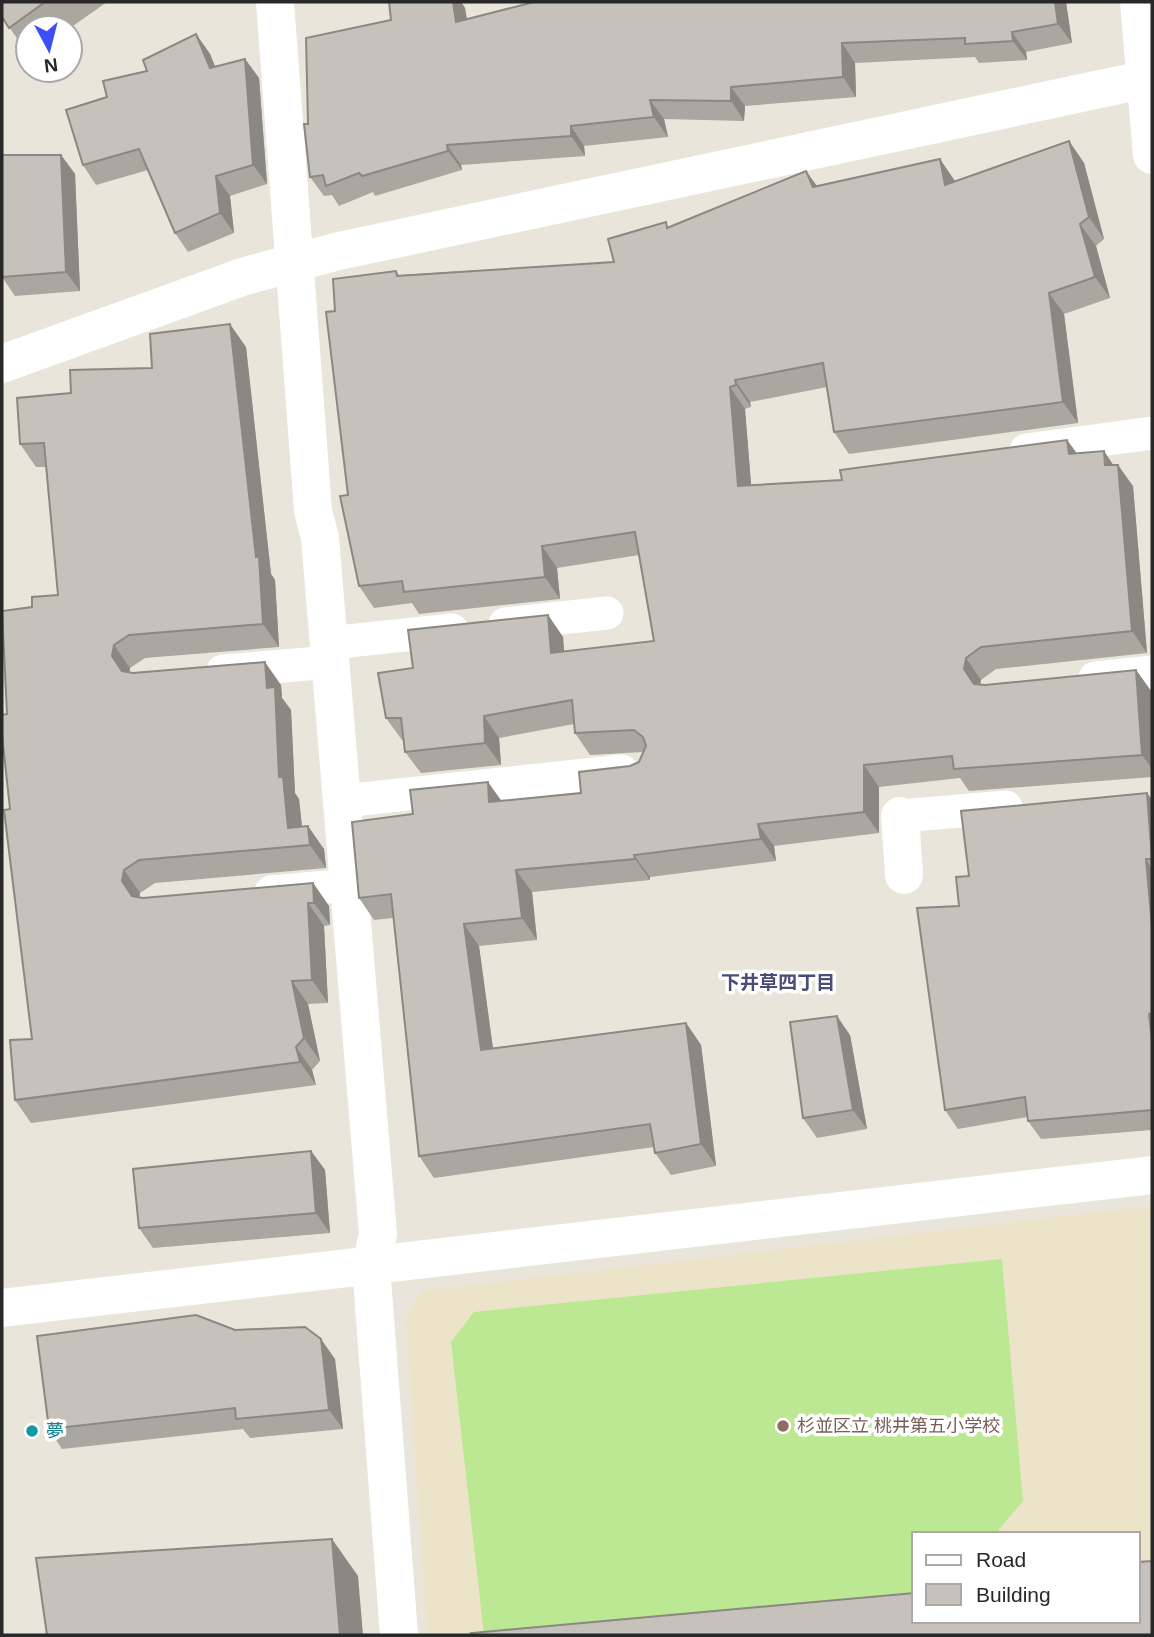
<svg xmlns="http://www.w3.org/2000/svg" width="1154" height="1637" font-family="Arial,'Noto Sans JP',sans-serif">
  <rect width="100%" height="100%" fill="#eae5da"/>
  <path fill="#ece4c9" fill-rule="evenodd" d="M1152 1206V1635H427L406 1318 422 1291ZM914 1534H1138V1621H914Z"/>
  <polygon fill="#bce793" points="1002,1259 1023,1501 999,1529 999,1534 914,1534 914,1599 484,1635 451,1342 474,1312"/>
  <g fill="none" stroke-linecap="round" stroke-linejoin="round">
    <g stroke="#fff" stroke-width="33">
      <polyline points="1026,450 1152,433"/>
      <polyline points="505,624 607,613"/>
      <polyline points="329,643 452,630"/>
      <polyline points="223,671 331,662"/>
      <polyline points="1095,678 1152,672"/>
      <polyline points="343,801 622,771"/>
      <polyline points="900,816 1006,807"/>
      <polyline points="271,892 349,885"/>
    </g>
    <g stroke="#fff" stroke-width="38">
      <polyline points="275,2 313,511 320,538 378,1234 371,1266 399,1635"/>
      <polyline points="1139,2 1152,155"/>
      <polyline points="2,364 245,276 339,251 1152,78"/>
      <polyline points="900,816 904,875"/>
      <polyline points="2,1308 1152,1175"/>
    </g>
  </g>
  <g fill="#aaa6a0">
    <polygon points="2,2 107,2 70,28 28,28 28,54 2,17"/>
    <polygon points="453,2 461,2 465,8 467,19 1066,2 1072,43 1026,52 1027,60 979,63 975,57 855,63 856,97 745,106 744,121 664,119 668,137 584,146 585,156 461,165 462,170 375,196 373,192 339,206 332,195 324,196 310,177 308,124 391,20"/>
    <polygon points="196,34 210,54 215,67 245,59 259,78 267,184 230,196 234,233 188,252 175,233 148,170 96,185 83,165 147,71"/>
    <polygon points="1069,141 1084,163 1104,239 1096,246 1110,298 1064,314 1078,423 849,454 834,432 827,387 750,402 751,407 745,409 751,485 842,480 1067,440 1077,453 1113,465 1133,486 1147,653 996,669 981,680 980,685 985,685 1136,670 1151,691 1152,710 1152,777 969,791 960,778 879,787 879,833 774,846 776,861 650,877 650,880 532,892 537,940 479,946 493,1048 686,1023 701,1045 716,1166 671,1175 655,1153 654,1147 434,1178 419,1156 393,918 374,920 359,898 413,814 501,801 581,793 639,762 643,752 590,755 575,733 574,724 499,738 501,765 421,773 405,752 404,740 402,740 386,718 413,668 548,615 563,637 564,652 654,641 639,555 557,568 560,599 419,614 412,603 374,608 359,586 348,495 335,311 396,271 399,275 614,262 669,227 806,171 817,186 955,181"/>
    <polygon points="2,155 61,155 75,174 80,291 15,296 2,277"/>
    <polygon points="246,347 271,574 275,580 279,647 145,658 130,668 129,673 281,685 282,698 291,710 295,793 299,799 302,827 324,849 326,868 155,883 140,893 139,898 143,898 313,883 329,906 330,925 324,926 328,1003 308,1004 320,1061 312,1070 316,1085 31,1123 15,1100 32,1039 10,809 7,714 32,607 58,595 46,467 36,467 20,444 71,393 152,368"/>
    <polygon points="1147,793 1152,800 1152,1130 1041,1139 1028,1121 1027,1117 958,1129 945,1110 959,906 969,876"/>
    <polygon points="850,1035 867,1129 817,1138 803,1118"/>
    <polygon points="311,1151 325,1170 330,1233 153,1248 139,1228"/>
    <polygon points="235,1330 335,1359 343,1429 250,1438 243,1429 62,1449 49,1429"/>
  </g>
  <g fill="#8b8782">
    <polygon points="453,2 461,2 465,8 470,42 456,22"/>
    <polygon points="1055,2 1066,2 1072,43 1058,24"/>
    <polygon points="1012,32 1026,52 1027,60 1013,41"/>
    <polygon points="196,34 210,54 224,88 210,68"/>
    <polygon points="842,43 855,63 856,97 843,77"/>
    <polygon points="245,59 259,78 267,184 253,165"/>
    <polygon points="731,87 745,106 744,121 731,101"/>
    <polygon points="650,100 664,119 668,137 654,117"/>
    <polygon points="571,126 584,146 585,156 571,136"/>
    <polygon points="1069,141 1084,163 1104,239 1089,217"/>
    <polygon points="447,145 461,165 462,170 448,151"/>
    <polygon points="61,155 75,174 80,291 66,272"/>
    <polygon points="940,159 955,181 945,185"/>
    <polygon points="806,171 821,192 813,187"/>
    <polygon points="216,176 230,196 234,233 220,213"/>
    <polygon points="1080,224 1096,246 1110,298 1095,277"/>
    <polygon points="1049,293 1064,314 1078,423 1063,402"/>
    <polygon points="230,324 246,347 271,574 275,580 279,647 263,624"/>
    <polygon points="735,380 750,402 751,407 736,385"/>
    <polygon points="730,387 745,409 753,508 738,486"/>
    <polygon points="1067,440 1082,462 1069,454"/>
    <polygon points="1104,451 1118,472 1118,465 1133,486 1147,653 1132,631"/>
    <polygon points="542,546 557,568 560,599 545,577"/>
    <polygon points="548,615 563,637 566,675 551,653"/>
    <polygon points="114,645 130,668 128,679 112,656"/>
    <polygon points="966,658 981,680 979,691 964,669"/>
    <polygon points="265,662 281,685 282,698 291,710 295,793 299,799 304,845 288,828 279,777 267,688"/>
    <polygon points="1136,670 1151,691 1152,710 1152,769 1142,755"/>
    <polygon points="484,716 499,738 501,765 485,743"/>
    <polygon points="864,765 879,787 879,833 864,812"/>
    <polygon points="488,782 503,803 489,802"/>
    <polygon points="1147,793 1152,800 1152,859"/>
    <polygon points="758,824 774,846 776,861 761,839"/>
    <polygon points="308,826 324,849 326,868 310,845"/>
    <polygon points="634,855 650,877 650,880 635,859"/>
    <polygon points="1146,859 1152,869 1152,927"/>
    <polygon points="124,870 140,893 138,904 122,881"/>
    <polygon points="516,870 532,892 537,940 522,918"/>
    <polygon points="313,883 329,906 330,925 314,903"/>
    <polygon points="308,903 324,926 328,1003 312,980"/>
    <polygon points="464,924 479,946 496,1072 481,1050"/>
    <polygon points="292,981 308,1004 320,1061 304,1038"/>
    <polygon points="1149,1014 1152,1019 1152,1041"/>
    <polygon points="837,1016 850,1035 867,1129 853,1110"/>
    <polygon points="686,1023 701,1045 716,1166 701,1144"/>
    <polygon points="296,1047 312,1070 316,1085 300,1062"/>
    <polygon points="311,1151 325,1170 330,1233 316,1213"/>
    <polygon points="321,1339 335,1359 343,1429 329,1410"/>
    <polygon points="332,1539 358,1576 363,1635 340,1635"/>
  </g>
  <g fill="#c6c1ba" stroke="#8b8782" stroke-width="2">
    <polygon points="2,2 45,2 9,28 2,17"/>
    <polygon points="389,2 453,2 456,22 534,2 1055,2 1058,24 1012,32 1013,41 965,44 965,38 842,43 843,77 731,87 731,101 650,100 654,117 571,126 571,136 447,145 448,151 362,176 359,173 326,186 323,175 310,177 304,124 308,124 306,38 391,20"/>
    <polygon points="196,34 210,68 245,59 253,165 216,176 220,213 175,233 139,149 83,165 66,110 107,97 103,81 147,71 143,60"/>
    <polygon points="1069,141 1089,217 1080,224 1095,277 1049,293 1063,402 834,432 823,363 735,380 736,385 730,387 738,486 842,480 840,470 1067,440 1069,454 1104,451 1105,465 1118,465 1132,631 981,647 966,658 964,669 974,684 985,685 1136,670 1142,755 954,769 952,756 864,765 864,812 758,824 761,839 634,855 635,859 516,870 522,918 464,924 481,1050 686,1023 701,1144 655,1153 650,1124 419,1156 391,894 359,898 352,822 413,814 410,790 488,782 489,802 581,793 579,772 630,766 639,762 646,746 643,737 634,730 575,733 572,700 484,716 485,743 405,752 401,718 386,718 378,673 413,668 408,630 548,615 551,653 654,641 635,532 542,546 545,577 404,592 402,581 359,586 340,496 348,495 326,312 335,311 333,279 396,271 397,276 614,262 608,239 666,222 667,228 806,171 813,187 940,159 945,185"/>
    <polygon points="2,155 61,155 66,272 2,277"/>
    <polygon points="230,324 256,557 259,557 263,624 129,635 114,645 112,656 122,671 133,673 265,662 267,688 275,687 279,777 283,777 288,828 308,826 310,845 139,860 124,870 122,881 132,896 143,898 313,883 314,903 308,903 312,980 292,981 304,1038 296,1047 300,1062 15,1100 10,1040 32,1039 4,810 10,809 2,735 2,715 7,714 2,611 32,607 32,597 58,595 44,443 20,444 17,398 71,393 70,370 152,368 150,334"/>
    <polygon points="1147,793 1152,859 1146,859 1152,927 1152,1013 1149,1014 1152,1041 1152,1110 1028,1121 1025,1097 945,1110 917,908 959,906 956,877 969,876 961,811"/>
    <polygon points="837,1016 853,1110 803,1118 790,1022"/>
    <polygon points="311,1151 316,1213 139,1228 133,1169"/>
    <polygon points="196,1315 235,1330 305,1327 321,1339 329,1410 236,1419 235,1408 49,1429 37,1336"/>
    <polygon points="332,1539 340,1635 47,1635 36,1558"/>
    <polygon points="1152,1561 1152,1635 472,1635 471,1633 914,1593 914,1621 1138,1621 1138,1562"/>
  </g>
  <circle fill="#8d6e63" stroke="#fff" stroke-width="2.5" cx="783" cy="1426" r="7"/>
  <circle fill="#0f9aa8" stroke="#fff" stroke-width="2.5" cx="32" cy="1431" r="7"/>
  <g text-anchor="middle" stroke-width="7" stroke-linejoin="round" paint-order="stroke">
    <g font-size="18" fill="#785e54" stroke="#fff" text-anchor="start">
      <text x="797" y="1432">杉並区立 桃井第五小学校</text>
    </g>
    <g font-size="18" fill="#0d838f" stroke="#fff" text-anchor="start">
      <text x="46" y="1437">夢</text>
    </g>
    <g font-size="19" font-weight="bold" fill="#4a4e77" stroke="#fff">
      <text x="778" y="989">下井草四丁目</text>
    </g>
  </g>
  <rect width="1154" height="1637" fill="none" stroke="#282828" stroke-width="7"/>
  <rect x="912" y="1532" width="228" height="91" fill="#ffffff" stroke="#a9a9a9" stroke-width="2"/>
  <rect x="926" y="1555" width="35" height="10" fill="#ffffff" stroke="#a9a9a9" stroke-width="2"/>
  <text x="976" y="1567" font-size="21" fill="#282828">Road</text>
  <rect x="926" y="1584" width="35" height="21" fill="#c6c1ba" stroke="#a9a9a9" stroke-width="2"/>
  <text x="976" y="1602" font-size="21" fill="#282828">Building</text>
  <g transform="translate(49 49) rotate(173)"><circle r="33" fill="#ffffff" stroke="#a9a9a9" stroke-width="2"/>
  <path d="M0-5L12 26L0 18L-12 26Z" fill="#3d4ff4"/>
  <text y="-10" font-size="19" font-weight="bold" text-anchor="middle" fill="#282828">N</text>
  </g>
</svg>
